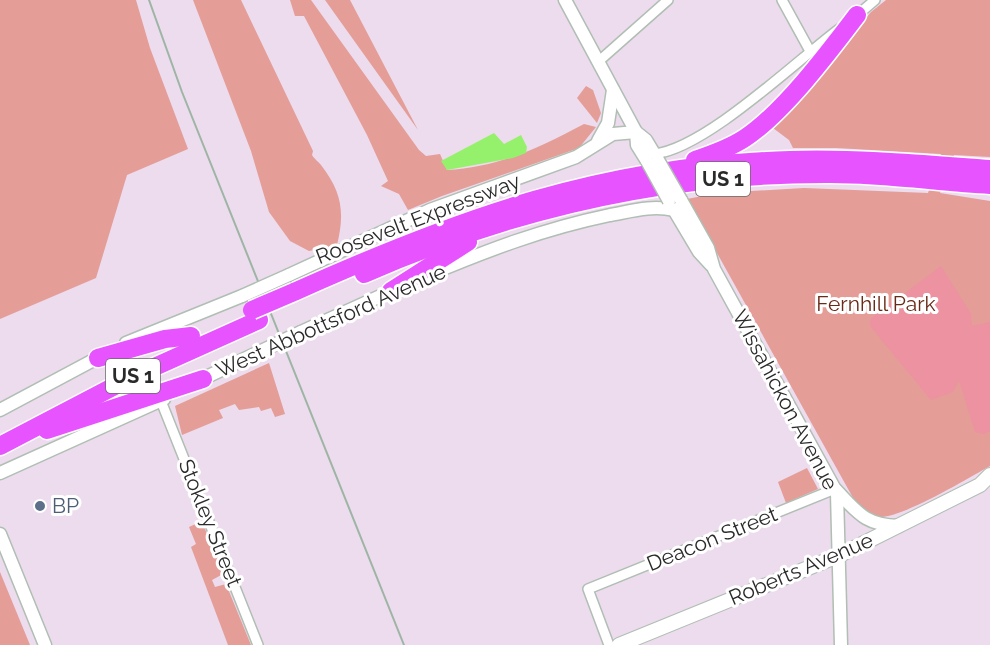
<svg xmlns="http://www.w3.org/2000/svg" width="990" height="645" font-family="Raleway,sans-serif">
  <rect width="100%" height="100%" fill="#ecdced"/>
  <g fill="#e49d97">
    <polygon points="0,0 136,0 150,48 188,149 127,175 96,278 0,319"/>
    <path d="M193 0H241L313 151 312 155C315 160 318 161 321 165 342 192 345 213 337 245L309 251 290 241 269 212 251 151Z"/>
    <path d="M290 0H311L419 150 426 156 440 154 447 170C499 167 539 148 584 124L596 127 579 148 442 196 408 210 399 194 381 186 388 181 367 135 304 16H295Z"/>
    <polygon points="325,0 350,0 418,130"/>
    <path d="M886 0H990V157L954 155 940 193 990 201V466C968 478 898 521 876 517 868 516 863 510 857 505L687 199 718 193 804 188 928 193 941 154 836 148H793L789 140 773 128 871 12Z"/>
    <polygon points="586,86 593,90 601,113 597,123 577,98"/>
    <polygon points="269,363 285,414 275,417 271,408 261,411 259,407 239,410 235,404 219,410 223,418 182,435 175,406"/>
    <polygon points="807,468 818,489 786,503 778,482"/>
    <polygon points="198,523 203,524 223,574 212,580 215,587 226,584 251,645 228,645 191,547 196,544 189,527"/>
    <polygon points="0,572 30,645 0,645"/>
  </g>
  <polygon fill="#ec92a0" points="941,266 971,314 972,326 990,322 990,431 984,434 975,432 959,381 953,392 931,400 870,326 870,319"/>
  <polygon fill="#95f16c" points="494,133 504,144 521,135 527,147 526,153 513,158 447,170 441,161"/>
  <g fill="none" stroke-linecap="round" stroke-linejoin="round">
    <defs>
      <g id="minor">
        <polyline points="782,0 810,51"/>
        <polyline points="855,17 875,0"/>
        <polyline points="599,61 668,0"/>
        <path d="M654 154C705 149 796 61 839 29"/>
        <polyline points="161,401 258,645"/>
        <polyline points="609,645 588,589 835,489"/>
      </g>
      <g id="tertiary">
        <polyline points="565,0 636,132 637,145 647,161"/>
        <polyline points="636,132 646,140 658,160"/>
        <polyline points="598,141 608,123 613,90"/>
        <polyline points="681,200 708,248 714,269 837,493 841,645"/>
        <polyline points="671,205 699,252 711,265"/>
        <polyline points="289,275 430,210 576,157 613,134 636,132"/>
        <path d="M426 276C488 250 543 229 610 215 632 211 652 205 674 210"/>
        <polyline points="301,332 396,289"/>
        <polyline points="126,343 242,296"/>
        <polyline points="198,381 276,344"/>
        <polyline points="0,410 103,355"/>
        <polyline points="0,473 164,399"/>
        <path d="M836 490C858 513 865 525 899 526"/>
        <polyline points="0,534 45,645"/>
      </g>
      <polyline id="secondary" points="619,645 840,555 980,485 990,475"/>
      <g id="motorway">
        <path d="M695 160C713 154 730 148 745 138 783 113 829 52 857 15"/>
        <path d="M364 274C512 209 670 173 831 174 885 174 937 182 990 185"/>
        <polyline points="391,291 468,242"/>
        <path d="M294 292C461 217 605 165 790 160 857 158 923 164 990 169"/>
        <polyline points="98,358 165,339 191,336"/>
        <polyline points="47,430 203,379"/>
        <polyline points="0,446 130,378 259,320"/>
      </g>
    </defs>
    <use href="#minor" stroke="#b0beb3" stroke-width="12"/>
    <use href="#tertiary" stroke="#b0beb3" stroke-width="15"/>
    <use href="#secondary" stroke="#b0beb3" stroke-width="16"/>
    <use href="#motorway" stroke="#fff" stroke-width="21"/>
    <use href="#minor" stroke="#fff" stroke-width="9"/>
    <use href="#tertiary" stroke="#fff" stroke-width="12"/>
    <use href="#secondary" stroke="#fff" stroke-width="14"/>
    <use href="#motorway" stroke="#e754ff" stroke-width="18"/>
    <polyline stroke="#9eb5a5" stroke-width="2" points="149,0 182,92 404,645"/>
    <defs>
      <g id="tertiary-bridge">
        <polyline points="658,160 681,200"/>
        <polyline points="647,161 669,201"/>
        <polyline points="242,296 289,275"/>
        <polyline points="276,344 301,332"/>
      </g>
      <polyline id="motorway-bridge" points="252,310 294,292"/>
    </defs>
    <use href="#tertiary-bridge" stroke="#b0beb3" stroke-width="15" stroke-linecap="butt"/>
    <use href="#motorway-bridge" stroke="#fff" stroke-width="21" stroke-linecap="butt"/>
    <use href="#tertiary-bridge" stroke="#fff" stroke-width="12"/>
    <use href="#motorway-bridge" stroke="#e754ff" stroke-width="18"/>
  </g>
  <circle fill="#5c6f8a" stroke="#fff" stroke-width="2" cx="40" cy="506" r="6"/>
  <g text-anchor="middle" stroke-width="6" stroke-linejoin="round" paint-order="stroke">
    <g fill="#fff" stroke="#6a6a6a" stroke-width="1.5">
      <rect x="696" y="162" width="54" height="34" rx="4.5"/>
      <rect x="106" y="359" width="54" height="34" rx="4.5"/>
    </g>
    <g font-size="20" font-weight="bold" fill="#2a2a2a">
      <text x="723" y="186">US 1</text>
      <text x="133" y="383">US 1</text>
    </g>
    <g font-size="21" fill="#2a2a2a" stroke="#fff">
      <text transform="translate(418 219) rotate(-21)" y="7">Roosevelt Expressway</text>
      <text transform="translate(331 321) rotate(-24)" y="7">West Abbottsford Avenue</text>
      <text transform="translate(785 400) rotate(62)" y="7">Wissahickon Avenue</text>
      <text transform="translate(210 523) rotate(68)" y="7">Stokley Street</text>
      <text transform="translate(712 539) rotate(-22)" y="7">Deacon Street</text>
      <text transform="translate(801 569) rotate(-23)" y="7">Roberts Avenue</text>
    </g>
    <g font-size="21" fill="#692a18" stroke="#fff">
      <text x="876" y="311">Fernhill Park</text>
    </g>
    <g font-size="21" fill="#4e5e75" stroke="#fff" text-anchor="start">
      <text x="52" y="513">BP</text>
    </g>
  </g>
</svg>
